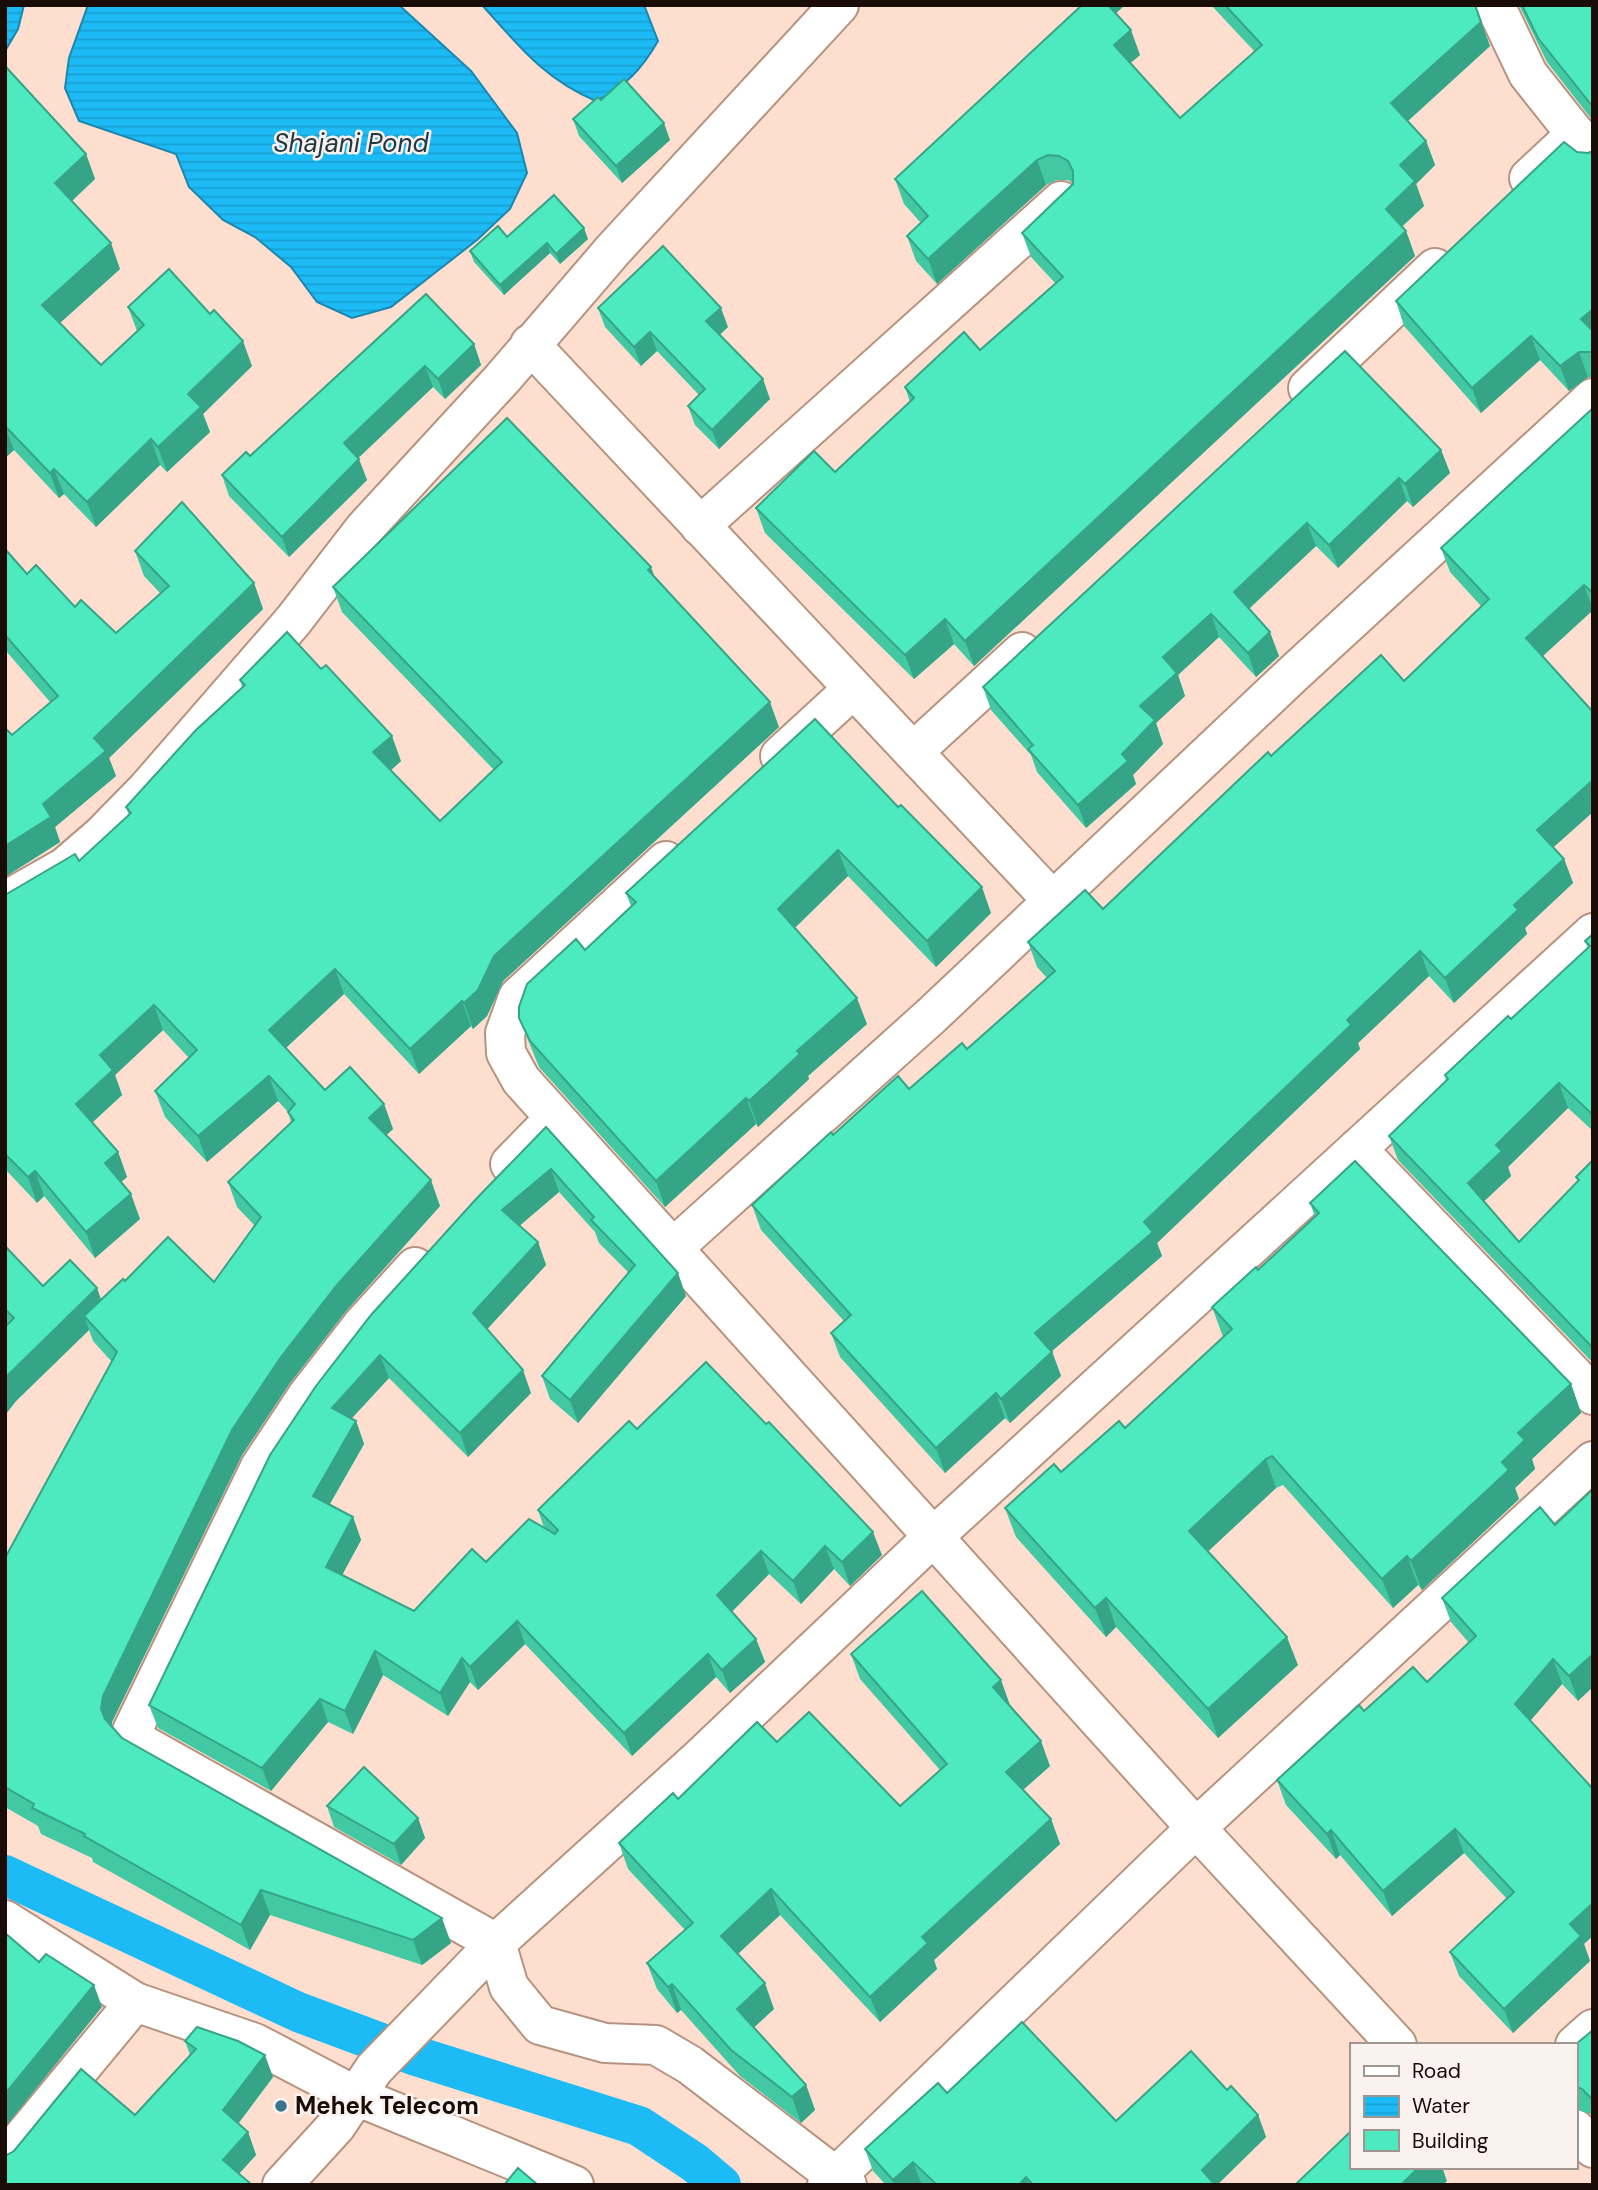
<svg xmlns="http://www.w3.org/2000/svg" width="1598" height="2190" font-family="'DM Sans',sans-serif">
  <defs>
    <pattern id="water-rules" width="6" height="5" patternUnits="userSpaceOnUse" patternTransform="scale(1.75)"><rect width="6" height="5" fill="#1cbbf6"/><path d="M0 2.5h6" fill="none" stroke="#19a0d1"/></pattern>
  </defs>
  <rect width="100%" height="100%" fill="#fedfcf"/>
  <g fill="url(#water-rules)" stroke="#1b86ae" stroke-width="2">
    <polygon points="5,5 24,5 18,29 5,51"/>
    <polygon points="88,5 399,5 471,71 517,133 527,173 510,209 477,240 391,307 352,318 317,302 291,267 255,237 223,220 189,187 176,154 79,121 65,88 69,58"/>
    <path d="M482 5H644L658 41C642 69 625 87 596 101 544 79 519 46 482 5Z"/>
  </g>
  <g fill="none" stroke-linecap="round" stroke-linejoin="round">
    <polyline stroke="#1cbbf6" stroke-width="40" points="5,1875 298,2012 416,2056 639,2126 695,2163 721,2185"/>
    <defs>
      <g id="minor">
        <polyline points="1495,5 1528,74 1593,156"/>
        <polyline points="1529,178 1576,134"/>
        <polyline points="530,344 1053,901"/>
        <polyline points="1308,388 1435,268"/>
        <polyline points="700,526 1061,201"/>
        <polyline points="913,752 1022,652"/>
        <polyline points="780,756 853,689"/>
        <polyline points="666,861 518,997 505,1033 506,1053 521,1080 1196,1828 1397,2045"/>
        <polyline points="1357,1149 1593,1395"/>
        <polyline points="510,1164 555,1118"/>
        <polyline points="672,1249 931,1016 1292,675 1593,398"/>
        <polyline points="415,1267 363,1324 307,1396 260,1467 132,1731 142,1744 496,1943 700,1758 933,1537 1593,933"/>
        <polyline points="5,1920 135,2002 255,2043 356,2096 574,2185"/>
        <polyline points="496,1943 509,1987 540,2025 605,2043 656,2045 690,2065 847,2185"/>
        <polyline points="1575,2045 1593,2029"/>
        <polyline points="1575,2129 1593,2148"/>
        <polyline points="5,2159 135,2002"/>
        <polyline points="282,2185 336,2126 374,2069 496,1943"/>
        <polyline points="827,2185 1196,1828 1593,1461"/>
      </g>
      <polyline id="tertiary" points="5,901 65,867 102,835 147,789 293,621 364,529 502,379 613,250 839,5"/>
    </defs>
    <use href="#minor" stroke="#b6937f" stroke-width="42"/>
    <use href="#tertiary" stroke="#b6937f" stroke-width="42"/>
    <use href="#minor" stroke="#fff" stroke-width="38"/>
    <use href="#tertiary" stroke="#fff" stroke-width="38"/>
  </g>
  <g fill="#42c9a4">
    <polygon points="1211,5 1475,5 1490,46 1408,121 1426,141 1435,165 1416,184 1424,206 1402,227 1406,231 1415,256 974,666 954,644 914,679 765,533 756,508 835,472 910,402 905,387 980,350 1055,283 1031,257 1022,233 1073,183 1068,180 1057,180 1046,185 937,284 916,261 907,236 921,223 904,204 895,179 1116,14 1140,55 1130,63 1180,118 1255,52"/>
    <polygon points="1519,5 1593,5 1593,121 1547,62"/>
    <polygon points="5,66 86,154 95,179 72,201 120,269 60,323 101,365 137,331 128,307 252,366 203,414 210,432 167,472 160,465 96,527 64,494 59,498 14,450 5,458"/>
    <polygon points="601,100 670,140 622,183 579,136 573,119"/>
    <polygon points="1593,151 1593,377 1588,377 1569,391 1540,360 1481,413 1404,326 1396,301 1577,152 1588,153"/>
    <polygon points="507,237 588,239 560,264 550,253 504,295 474,262 470,251"/>
    <polygon points="426,294 474,344 481,365 445,399 433,387 358,458 367,480 289,557 229,496 222,475 250,456"/>
    <polygon points="598,308 728,327 720,335 770,399 719,449 695,425 688,406 699,395 657,351 641,366 605,327"/>
    <polygon points="1593,408 1593,610 1543,656 1554,848 1564,859 1573,883 1525,928 1527,934 1454,1003 1429,976 1358,1043 1360,1049 1157,1243 1162,1256 1052,1351 1061,1376 1010,1423 1005,1418 945,1473 840,1357 831,1333 844,1321 761,1230 752,1205 833,1135 909,1089 967,1049 1047,978 1037,967 1028,942 1103,909 1271,756 1404,681 1481,606 1450,572 1441,548"/>
    <polygon points="1441,450 1450,473 1413,507 1407,501 1338,568 1316,546 1249,609 1279,656 1256,677 1219,637 1178,675 1185,696 1156,723 1163,744 1133,775 1136,784 1086,828 1037,772 1031,755 991,710 983,687"/>
    <polygon points="5,549 27,574 116,633 160,593 144,576 135,551 254,583 263,609 109,758 116,776 55,827 60,842 5,877 5,728 12,735 50,702 6,651 5,652"/>
    <polygon points="655,578 779,727 503,981 487,1016 473,1029 471,1026 419,1074 344,994 286,1048 325,1090 384,1104 393,1129 386,1135 440,1206 346,1311 290,1383 242,1455 112,1722 112,1726 122,1738 451,1943 422,1965 270,1915 250,1950 93,1862 92,1858 41,1834 38,1826 5,1807 5,1558 112,1362 93,1341 89,1330 16,1401 5,1415 5,1327 6,1326 5,1325 5,1246 43,1286 97,1288 101,1300 125,1281 214,1282 255,1226 237,1207 228,1182 291,1122 288,1112 278,1101 207,1162 165,1117 155,1091 189,1058 163,1030 115,1075 122,1095 92,1123 118,1152 127,1177 121,1182 140,1219 95,1258 44,1196 37,1203 5,1169 5,895 79,861 129,815 126,807 242,687 240,680 401,761 391,770 440,821 494,770 342,612 333,587"/>
    <polygon points="815,719 991,913 936,967 848,876 795,928 867,1024 808,1076 809,1079 758,1127 756,1124 665,1207 539,1067 519,1018 585,950 631,906 626,893"/>
    <polygon points="1593,934 1593,1131 1568,1108 1508,1167 1511,1176 1484,1201 1519,1242 1578,1182 1576,1177 1593,1160 1593,1363 1398,1160 1389,1136 1446,1081 1445,1075 1511,1019 1588,948 1585,941"/>
    <polygon points="546,1127 686,1296 578,1423 550,1399 542,1376 629,1273 599,1243 595,1232 559,1192 519,1226 538,1242 546,1265 487,1329 531,1393 468,1457 389,1378 351,1419 356,1421 364,1444 330,1504 353,1517 361,1540 342,1575 414,1611 486,1562 544,1528 538,1510 637,1429 882,1555 850,1586 834,1569 801,1604 769,1574 732,1612 756,1639 765,1662 730,1693 716,1677 632,1756 525,1644 478,1690 470,1682 448,1716 383,1675 353,1734 328,1722 271,1791 158,1728 149,1705 270,1455"/>
    <polygon points="1310,1203 1571,1384 1581,1413 1532,1459 1535,1469 1515,1488 1519,1499 1422,1590 1418,1585 1393,1608 1283,1485 1276,1488 1208,1551 1298,1665 1218,1738 1116,1627 1106,1637 1016,1537 1005,1508 1061,1472 1125,1428 1223,1337 1212,1307 1258,1270 1315,1217"/>
    <polygon points="1555,1525 1578,1701 1562,1684 1530,1721 1584,1944 1590,1961 1513,2033 1459,1976 1450,1952 1507,1899 1464,1853 1392,1916 1340,1855 1336,1859 1286,1805 1277,1780 1364,1711 1427,1682 1469,1643 1451,1622 1442,1598"/>
    <polygon points="851,1654 1010,1705 1050,1766 1023,1790 1051,1819 1060,1844 934,1960 937,1969 880,2022 780,1915 738,1954 774,2009 754,2027 806,2085 815,2110 801,2123 740,2076 681,2010 677,2013 657,1989 647,1963 685,1930 628,1869 619,1843 678,1799 777,1742 900,1806 940,1770 860,1679"/>
    <polygon points="327,1806 418,1818 425,1838 401,1865 334,1827"/>
    <polygon points="1593,2030 1593,2116 1591,2114 1575,2109 1575,2045"/>
    <polygon points="185,2041 273,2077 238,2124 248,2132 256,2155 239,2174 135,2115 190,2055"/>
    <polygon points="947,2093 1116,2121 1258,2115 1266,2137 1217,2185 923,2185 921,2183 919,2185 886,2185 873,2171 865,2149"/>
  </g>
  <g fill="#36a486">
    <polygon points="1109,5 1125,5 1113,16"/>
    <polygon points="1481,22 1490,46 1400,128 1391,103"/>
    <polygon points="1131,30 1140,55 1123,69 1114,45"/>
    <polygon points="664,123 670,140 622,183 616,166"/>
    <polygon points="1426,141 1435,165 1416,184 1424,206 1394,233 1386,209 1400,165"/>
    <polygon points="86,154 95,179 64,208 55,183"/>
    <polygon points="1037,160 1046,185 937,284 928,259"/>
    <polygon points="584,228 588,239 560,264 556,254"/>
    <polygon points="1406,231 1415,256 974,666 965,641"/>
    <polygon points="111,243 120,269 52,330 42,305"/>
    <polygon points="547,243 550,253 504,295 500,285"/>
    <polygon points="721,308 728,327 713,340 706,321"/>
    <polygon points="1593,309 1593,342 1581,319"/>
    <polygon points="650,332 657,351 641,366 634,347"/>
    <polygon points="1531,336 1540,360 1481,413 1472,388"/>
    <polygon points="243,341 252,366 203,414 210,432 167,472 158,447 188,394"/>
    <polygon points="474,344 481,365 445,399 438,379"/>
    <polygon points="1579,352 1588,377 1569,391 1560,366"/>
    <polygon points="425,366 433,387 352,464 344,443"/>
    <polygon points="763,379 770,399 719,449 712,430"/>
    <polygon points="5,427 14,450 5,458"/>
    <polygon points="151,439 160,465 96,527 87,502"/>
    <polygon points="1441,450 1450,473 1413,507 1405,484"/>
    <polygon points="359,459 367,480 289,557 282,537"/>
    <polygon points="54,469 64,494 59,498 50,473"/>
    <polygon points="1399,478 1407,501 1338,568 1329,545"/>
    <polygon points="1307,523 1316,546 1242,615 1234,592"/>
    <polygon points="651,567 660,592 648,570"/>
    <polygon points="254,583 263,609 109,758 116,776 55,827 60,842 5,877 5,846 43,804 94,738"/>
    <polygon points="1584,585 1593,610 1535,663 1526,638"/>
    <polygon points="1211,614 1219,637 1178,675 1185,696 1156,723 1163,744 1133,775 1136,784 1086,828 1078,805 1122,754 1140,706 1163,657"/>
    <polygon points="945,619 954,644 914,679 905,655"/>
    <polygon points="1270,632 1279,656 1256,677 1248,653"/>
    <polygon points="770,702 779,727 503,981 487,1016 473,1029 464,1003 494,956"/>
    <polygon points="392,736 401,761 382,778 373,752"/>
    <polygon points="1593,780 1593,812 1546,854 1537,830"/>
    <polygon points="838,850 848,876 787,935 778,909"/>
    <polygon points="1564,859 1573,883 1525,928 1527,934 1454,1003 1445,978 1514,905"/>
    <polygon points="982,887 991,913 936,967 927,941"/>
    <polygon points="1420,951 1429,976 1358,1043 1360,1049 1157,1243 1162,1256 1044,1358 1035,1333 1347,1020"/>
    <polygon points="335,969 344,994 278,1055 269,1030"/>
    <polygon points="857,998 867,1024 808,1076 809,1079 758,1127 749,1101 797,1051"/>
    <polygon points="462,1001 471,1026 419,1074 410,1049"/>
    <polygon points="154,1005 163,1030 115,1075 122,1095 85,1129 76,1104 100,1055"/>
    <polygon points="269,1076 278,1101 207,1162 198,1136"/>
    <polygon points="1559,1083 1568,1108 1508,1167 1511,1176 1477,1208 1468,1183 1496,1145"/>
    <polygon points="746,1098 756,1124 665,1207 656,1181"/>
    <polygon points="384,1104 393,1129 378,1143 369,1118"/>
    <polygon points="118,1152 127,1177 114,1188 105,1163"/>
    <polygon points="551,1169 559,1192 511,1233 502,1210"/>
    <polygon points="35,1171 44,1196 37,1203 28,1177"/>
    <polygon points="431,1180 440,1206 346,1311 290,1383 242,1455 112,1722 110,1734 101,1709 103,1696 232,1430 281,1357 337,1285"/>
    <polygon points="131,1194 140,1219 95,1258 86,1232"/>
    <polygon points="538,1242 546,1265 481,1336 473,1313"/>
    <polygon points="678,1273 686,1296 578,1423 570,1400"/>
    <polygon points="97,1288 106,1314 84,1316 89,1330 16,1401 5,1415 5,1378"/>
    <polygon points="1052,1352 1061,1376 1010,1423 1001,1399"/>
    <polygon points="380,1355 389,1378 340,1431 332,1408"/>
    <polygon points="523,1370 531,1393 468,1457 460,1433"/>
    <polygon points="1571,1384 1581,1413 1532,1459 1535,1469 1515,1488 1519,1499 1422,1590 1411,1561 1502,1462 1518,1433"/>
    <polygon points="996,1393 1005,1418 945,1473 936,1448"/>
    <polygon points="356,1421 364,1444 321,1519 313,1496"/>
    <polygon points="1266,1459 1276,1488 1200,1559 1189,1531"/>
    <polygon points="353,1517 361,1540 334,1590 326,1567"/>
    <polygon points="873,1532 882,1555 850,1586 842,1562"/>
    <polygon points="825,1546 834,1569 801,1604 793,1581"/>
    <polygon points="761,1551 769,1574 725,1618 717,1595"/>
    <polygon points="1407,1556 1418,1585 1393,1608 1382,1579"/>
    <polygon points="1106,1598 1116,1627 1106,1637 1095,1608"/>
    <polygon points="517,1621 525,1644 478,1690 470,1667"/>
    <polygon points="1287,1637 1298,1665 1218,1738 1208,1709"/>
    <polygon points="756,1639 765,1662 730,1693 722,1670"/>
    <polygon points="375,1651 383,1675 353,1734 345,1711"/>
    <polygon points="708,1654 716,1677 632,1756 624,1733"/>
    <polygon points="1593,1654 1593,1687 1578,1701 1569,1676"/>
    <polygon points="462,1658 470,1682 448,1716 440,1693"/>
    <polygon points="1553,1659 1562,1684 1524,1728 1515,1704"/>
    <polygon points="1001,1680 1010,1705 993,1687"/>
    <polygon points="320,1699 328,1722 271,1791 262,1768"/>
    <polygon points="1041,1741 1050,1766 1015,1797 1006,1772"/>
    <polygon points="418,1818 425,1838 401,1865 394,1844"/>
    <polygon points="1051,1819 1060,1844 934,1960 937,1969 880,2022 870,1997 922,1937"/>
    <polygon points="1455,1829 1464,1853 1392,1916 1383,1891"/>
    <polygon points="1331,1830 1340,1855 1336,1859 1327,1834"/>
    <polygon points="771,1889 780,1915 730,1961 721,1936"/>
    <polygon points="261,1890 270,1915 250,1950 241,1925"/>
    <polygon points="1593,1903 1593,1936 1584,1944 1590,1961 1513,2033 1504,2009 1570,1924"/>
    <polygon points="442,1918 451,1943 422,1965 413,1940"/>
    <polygon points="765,1983 774,2009 747,2034 737,2009"/>
    <polygon points="672,1984 681,2010 677,2013 668,1987"/>
    <polygon points="94,1985 102,2007 5,2127 5,2094"/>
    <polygon points="265,2055 273,2077 231,2133 223,2110"/>
    <polygon points="806,2085 815,2110 801,2123 792,2097"/>
    <polygon points="1258,2115 1266,2137 1217,2185 1207,2185 1202,2170"/>
    <polygon points="248,2132 256,2155 231,2182 223,2160"/>
    <polygon points="913,2162 921,2183 919,2185 894,2185 893,2180"/>
    <polygon points="1419,2167 1442,2167 1447,2181 1443,2185 1401,2185"/>
    <polygon points="1026,2177 1029,2185 1019,2185"/>
  </g>
  <g fill="#4deabf" stroke="#36a486" stroke-width="2">
    <polygon points="1082,5 1108,5 1131,30 1114,45 1180,118 1262,45 1225,5 1475,5 1481,22 1391,103 1426,141 1400,165 1415,181 1386,209 1406,231 965,641 945,619 905,655 756,508 814,451 835,472 914,398 905,387 964,332 980,350 1063,277 1022,233 1073,184 1073,171 1068,161 1059,156 1048,155 1037,160 928,259 907,236 928,216 895,179"/>
    <polygon points="1522,5 1593,5 1593,107 1538,38"/>
    <polygon points="5,66 86,154 55,183 111,243 42,305 101,365 144,325 128,307 169,269 210,314 214,310 243,341 188,394 201,407 158,447 151,439 87,502 54,469 50,473 5,426"/>
    <polygon points="624,79 664,123 616,166 573,119 598,97 601,100"/>
    <polygon points="1564,142 1577,152 1588,153 1593,151 1593,309 1581,319 1593,331 1593,354 1590,352 1579,352 1560,366 1531,336 1472,388 1396,301"/>
    <polygon points="554,195 584,228 556,254 547,243 500,285 470,251 498,226 507,237"/>
    <polygon points="663,246 721,308 706,321 763,379 712,430 688,406 705,389 650,332 634,347 598,308"/>
    <polygon points="426,294 474,344 438,379 425,366 344,443 359,459 282,537 222,475 246,452 250,456"/>
    <polygon points="1345,351 1441,450 1405,484 1399,478 1329,545 1307,523 1234,592 1270,632 1248,653 1211,614 1163,657 1177,673 1140,706 1155,720 1122,754 1128,761 1078,805 1028,749 1033,745 983,687"/>
    <polygon points="1593,408 1593,593 1584,585 1526,638 1593,712 1593,780 1537,830 1564,859 1514,905 1518,910 1445,978 1420,951 1347,1020 1351,1025 1144,1222 1153,1232 1035,1333 1052,1352 1001,1399 996,1393 936,1448 831,1333 851,1315 752,1205 831,1132 833,1135 898,1076 909,1089 962,1043 967,1049 1055,971 1028,942 1085,890 1103,909 1268,752 1271,756 1381,655 1404,681 1489,599 1441,548"/>
    <polygon points="507,418 651,567 648,570 770,702 494,956 478,990 464,1003 462,1001 410,1049 335,969 269,1030 325,1090 350,1067 384,1104 369,1118 431,1180 337,1285 281,1357 232,1430 103,1696 101,1709 105,1719 122,1738 442,1918 413,1940 261,1890 241,1925 84,1836 85,1834 32,1808 34,1804 5,1787 5,1558 117,1352 84,1316 123,1279 125,1281 168,1237 214,1282 261,1217 228,1182 294,1120 288,1112 295,1104 269,1076 198,1136 155,1091 197,1050 154,1005 100,1055 113,1070 76,1104 118,1152 105,1163 131,1194 86,1232 35,1171 28,1177 5,1154 5,895 75,854 79,861 131,813 126,807 196,730 245,685 240,680 287,632 321,669 326,665 392,736 373,752 440,821 502,762 333,587"/>
    <polygon points="182,502 254,583 94,738 106,751 43,804 51,817 5,846 5,728 12,735 58,696 5,635 5,549 27,574 36,565 75,607 81,600 116,633 169,586 135,551"/>
    <polygon points="815,719 898,807 901,805 982,887 927,941 838,850 778,909 857,998 797,1051 800,1054 749,1101 746,1098 656,1181 530,1041 519,1018 519,1007 527,984 576,939 585,950 636,902 626,893"/>
    <polygon points="1593,934 1593,1115 1559,1083 1496,1145 1502,1151 1468,1183 1519,1242 1579,1180 1576,1177 1593,1160 1593,1348 1389,1136 1448,1079 1445,1075 1508,1016 1511,1019 1590,946 1585,941"/>
    <polygon points="546,1127 678,1273 570,1400 542,1376 635,1265 591,1220 594,1217 551,1169 502,1210 538,1242 473,1313 523,1370 460,1433 380,1355 332,1408 356,1421 313,1496 353,1517 326,1567 414,1611 472,1549 486,1562 529,1519 555,1534 558,1530 538,1510 629,1421 637,1429 706,1362 766,1424 769,1422 873,1532 842,1562 825,1546 793,1581 761,1551 717,1595 756,1639 722,1670 708,1654 624,1733 517,1621 470,1667 462,1658 440,1693 375,1651 345,1711 320,1699 262,1768 149,1705 270,1455 316,1386 371,1315 477,1198"/>
    <polygon points="1355,1161 1571,1384 1518,1433 1525,1440 1502,1462 1509,1470 1411,1561 1407,1556 1382,1579 1272,1456 1266,1459 1189,1531 1287,1637 1208,1709 1106,1598 1095,1608 1005,1508 1054,1464 1061,1472 1119,1421 1125,1428 1232,1329 1212,1307 1256,1267 1258,1270 1319,1213 1310,1203"/>
    <polygon points="5,1246 43,1286 70,1260 97,1288 5,1378 5,1327 14,1318 5,1309"/>
    <polygon points="1593,1489 1593,1654 1569,1676 1553,1659 1515,1704 1593,1789 1593,1903 1570,1924 1581,1936 1504,2009 1450,1952 1514,1892 1455,1829 1383,1891 1331,1830 1327,1834 1277,1780 1359,1705 1364,1711 1413,1667 1427,1682 1476,1636 1442,1598 1540,1507 1555,1525"/>
    <polygon points="922,1591 1001,1680 993,1687 1041,1741 1006,1772 1051,1819 922,1937 928,1943 870,1997 771,1889 721,1936 765,1983 737,2009 806,2085 792,2097 731,2050 672,1984 668,1987 647,1963 693,1923 619,1843 673,1793 678,1799 757,1722 777,1742 809,1712 900,1806 947,1764 851,1654"/>
    <polygon points="364,1767 418,1818 394,1844 327,1806"/>
    <polygon points="5,1933 39,1962 46,1954 94,1985 5,2094"/>
    <polygon points="1022,2022 1116,2121 1191,2051 1227,2090 1231,2086 1258,2115 1202,2170 1215,2185 1033,2185 1026,2177 1019,2185 937,2185 913,2162 893,2180 865,2149 938,2083 947,2093"/>
    <polygon points="197,2027 238,2041 265,2055 223,2110 248,2132 223,2160 252,2185 5,2185 5,2156 14,2151 81,2069 135,2115 196,2049 185,2041"/>
    <polygon points="1593,2030 1593,2100 1582,2089 1575,2086 1575,2045"/>
    <polygon points="1351,2131 1351,2167 1419,2167 1401,2185 1295,2185"/>
    <polygon points="518,2168 538,2185 504,2185"/>
  </g>
  <circle fill="#3b738d" stroke="#faf2ee" stroke-width="2.5" cx="281" cy="2106" r="7"/>
  <g text-anchor="middle" stroke-width="5" stroke-linejoin="round" paint-order="stroke">
    <g font-size="24" font-weight="bold" fill="#190c06" stroke="#faf2ee" text-anchor="start">
      <text x="295" y="2114">Mehek Telecom</text>
    </g>
    <g font-size="26" font-style="italic" fill="#223944" stroke="#faf2ee">
      <text x="351" y="152">Shajani Pond</text>
    </g>
  </g>
  <rect width="1598" height="2190" fill="none" stroke="#190c06" stroke-width="14"/>
  <rect x="1350" y="2043" width="228" height="126" fill="#faf2ee" stroke="#a09691" stroke-width="2"/>
  <rect x="1364" y="2066" width="35" height="10" fill="#ffffff" stroke="#a09691" stroke-width="2"/>
  <text x="1412" y="2078" font-size="21" fill="#190c06">Road</text>
  <rect x="1364" y="2096" width="35" height="21" fill="url(#water-rules)" stroke="#a09691" stroke-width="2"/>
  <text x="1412" y="2113" font-size="21" fill="#190c06">Water</text>
  <rect x="1364" y="2130" width="35" height="21" fill="#4deabf" stroke="#a09691" stroke-width="2"/>
  <text x="1412" y="2148" font-size="21" fill="#190c06">Building</text>
</svg>
